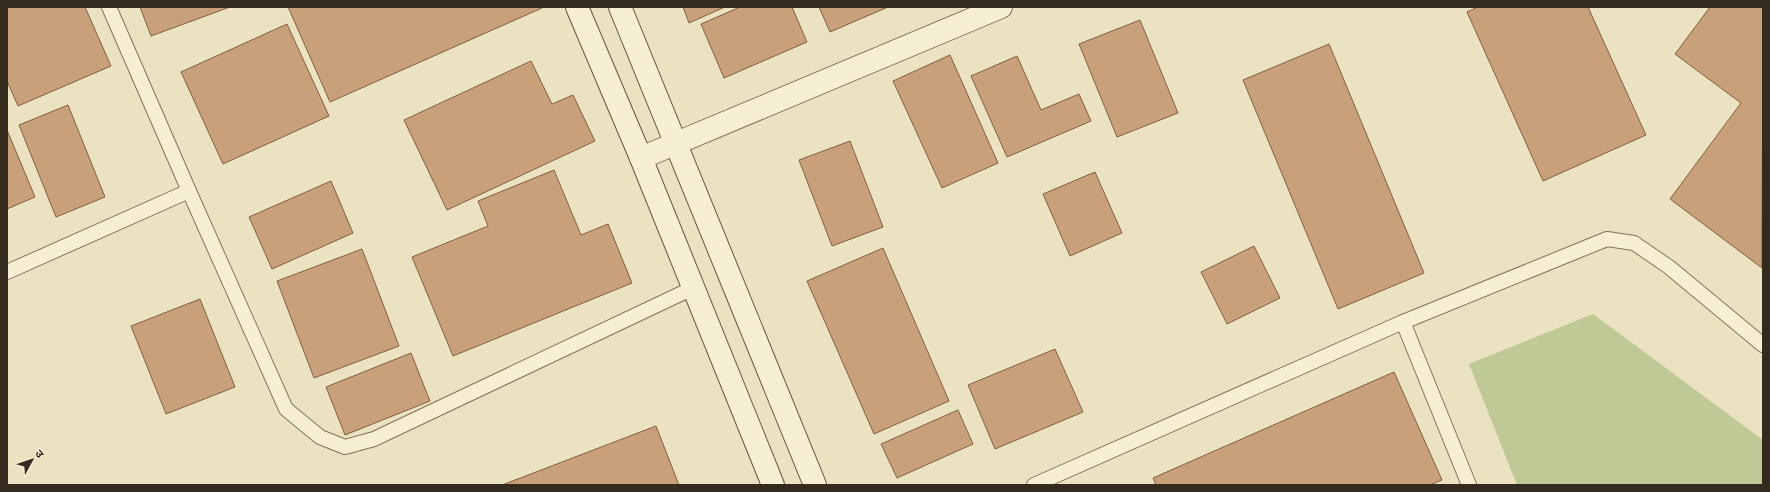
<svg xmlns="http://www.w3.org/2000/svg" width="1770" height="492" font-family="Georgia,'Noto Sans Devanagari',serif">
  <rect width="100%" height="100%" fill="#ebe2c1"/>
  <polygon fill="#bfc996" points="1593,314 1763,440 1763,485 1517,485 1469,364"/>
  <g fill="#c8a079" stroke="#826041">
    <polygon points="7,7 85,7 111,66 18,106 7,81"/>
    <polygon points="140,7 230,7 151,36"/>
    <polygon points="288,7 542,7 542,8 330,102"/>
    <polygon points="683,7 725,7 689,23"/>
    <polygon points="740,7 792,7 807,42 724,78 701,24"/>
    <polygon points="819,7 888,7 830,32"/>
    <polygon points="1478,7 1588,7 1646,135 1543,181 1467,12"/>
    <polygon points="1710,7 1763,7 1762,268 1670,199 1741,103 1675,54"/>
    <polygon points="1140,20 1178,113 1117,137 1079,44"/>
    <polygon points="287,24 329,116 223,164 181,72"/>
    <polygon points="1329,44 1424,273 1338,309 1243,80"/>
    <polygon points="950,55 998,163 942,188 893,81"/>
    <polygon points="1017,56 1041,110 1079,94 1091,121 1007,157 971,76"/>
    <polygon points="531,61 552,104 573,95 595,141 447,210 404,120"/>
    <polygon points="68,105 105,197 56,217 19,125"/>
    <polygon points="7,130 35,197 7,209"/>
    <polygon points="850,141 883,227 832,246 799,160"/>
    <polygon points="554,170 581,235 608,224 632,283 453,356 412,257 488,226 478,201"/>
    <polygon points="1095,172 1122,233 1070,256 1043,194"/>
    <polygon points="331,181 353,233 272,269 249,217"/>
    <polygon points="1254,246 1280,298 1227,324 1201,272"/>
    <polygon points="883,248 949,401 874,434 807,281"/>
    <polygon points="362,249 399,346 314,378 277,281"/>
    <polygon points="200,299 235,387 166,414 131,326"/>
    <polygon points="1055,349 1083,412 995,449 968,385"/>
    <polygon points="411,353 430,401 345,435 326,387"/>
    <polygon points="1394,372 1442,480 1430,485 1156,485 1153,478"/>
    <polygon points="958,410 973,444 897,478 881,444"/>
    <polygon points="656,426 679,485 502,485"/>
  </g>
  <g fill="none" stroke-linecap="round" stroke-linejoin="round">
    <defs>
      <g id="lane">
        <polyline points="109,7 189,191 286,409 320,437 345,447 374,439 693,288"/>
        <polyline points="7,272 189,191"/>
        <polyline points="1403,322 1469,485"/>
        <polyline points="1034,485 1403,322 1607,239 1634,243 1669,267 1763,345"/>
      </g>
      <polyline id="street" points="641,158 1001,7"/>
      <g id="secondary">
        <polyline points="577,7 641,158 773,485"/>
        <polyline points="620,7 815,485"/>
      </g>
    </defs>
    <use href="#lane" stroke="#84735a" stroke-width="16"/>
    <use href="#street" stroke="#84735a" stroke-width="24"/>
    <use href="#secondary" stroke="#66553d" stroke-width="24"/>
    <use href="#lane" stroke="#f7efd4" stroke-width="14"/>
    <use href="#street" stroke="#f7efd4" stroke-width="22"/>
    <use href="#secondary" stroke="#f7efd4" stroke-width="22"/>
  </g>
  <rect width="1770" height="492" fill="none" stroke="#342a1d" stroke-width="16"/>
  <g transform="translate(32 460) rotate(50)" stroke="#f3ecd0" stroke-width="3" paint-order="stroke">
  <path d="M0-3L7 15L0 10L-7 15Z" fill="#342a1d"/>
  <text y="-6" font-size="11" font-weight="bold" text-anchor="middle" fill="#342a1d">उ</text>
  </g>
</svg>
